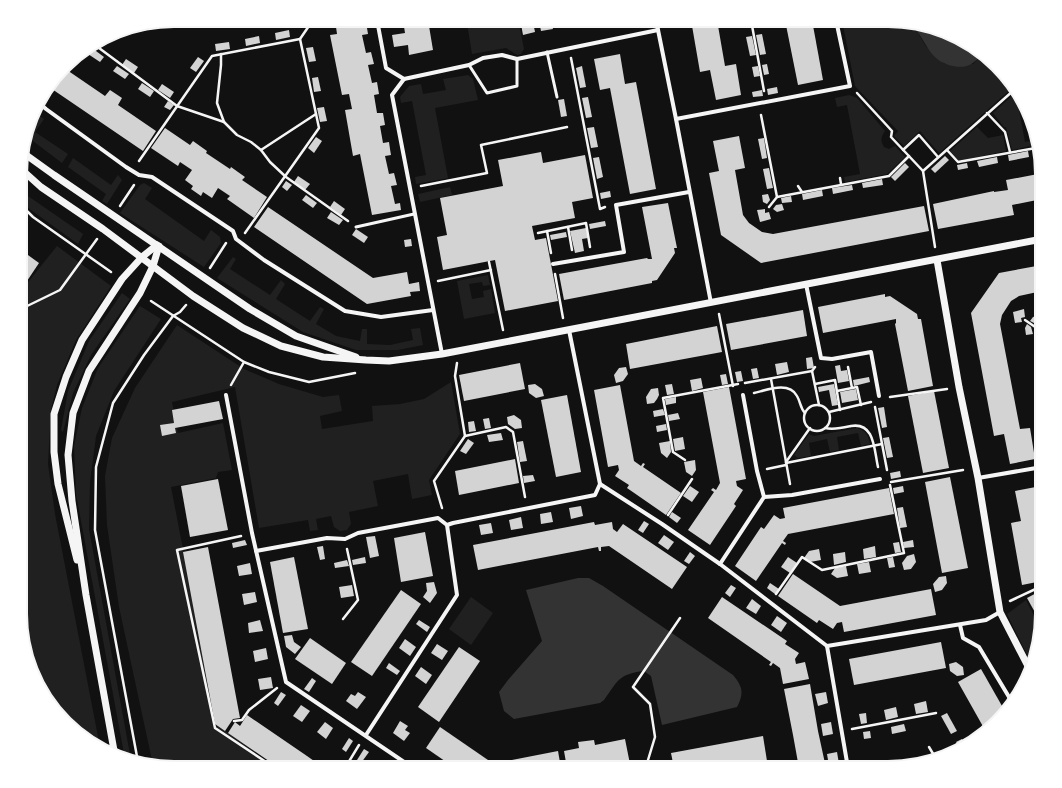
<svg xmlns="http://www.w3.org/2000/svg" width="1062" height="788" font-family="'Fira Sans',sans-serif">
  <rect width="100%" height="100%" fill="#111"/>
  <g fill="#202020">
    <polygon points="476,20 540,20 519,24 524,49 521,54 517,55 506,48 472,54 467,23"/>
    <polygon points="842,20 898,20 908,23 918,33 925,45 934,56 945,64 973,64 983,54 989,58 1012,88 939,153 920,131 904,146 894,136 898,131 855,86"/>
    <polygon points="468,75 473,79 478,100 435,108 448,178 416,184 415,177 426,175 412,101 401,103 400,97 409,86 421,84 423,94 446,90 443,79"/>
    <polygon points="1014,94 1016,94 1025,142 1034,140 1035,145 1012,150 1006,127 1004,127 993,113"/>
    <path d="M849 95 857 98 885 131C881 137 880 140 884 147L889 149 895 146 905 157 887 174 845 182 844 177 860 174 847 105 837 107 835 98Z"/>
    <polygon points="40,116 44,119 35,132 68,154 62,163 29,138 25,141 30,129"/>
    <polygon points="977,127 988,138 1003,135 1006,151 959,161 950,151"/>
    <polygon points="73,158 111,185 118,175 122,180 107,204 102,201 106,194 68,167"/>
    <polygon points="144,183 152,188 145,199 204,241 211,230 220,237 221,243 204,267 120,213 140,185"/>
    <polygon points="450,187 452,195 420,202 418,194"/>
    <polygon points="28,196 83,234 78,244 31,210 22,202"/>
    <polygon points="57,246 111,286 76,340 57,385 51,409 48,464 55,514 100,747 73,730 36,682 20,624 21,291"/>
    <polygon points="233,257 236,259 230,269 270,295 281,280 285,284 276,299 310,321 320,307 324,309 316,324 336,336 360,341 362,329 367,329 367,344 390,345 413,340 411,329 420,328 423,345 398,350 356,350 303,332 217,278"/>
    <polygon points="488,275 490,285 483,286 482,282 469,284 472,299 484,297 483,291 491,289 495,313 464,319 457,281"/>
    <polygon points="122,293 130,299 91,355 73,393 63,432 61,430 68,391 89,341"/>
    <polygon points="140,306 161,319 114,391 96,436 90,482 89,529 131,760 125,759 76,494 74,446 82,408 98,368"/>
    <polygon points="177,325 244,369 279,384 323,397 339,395 342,411 320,416 322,429 373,421 372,406 400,404 424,399 451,382 460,434 429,480 432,495 412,499 408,474 373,481 378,506 349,512 351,524 347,530 340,531 334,527 331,516 316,519 318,530 310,531 308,520 259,528 235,387 172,402 178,433 223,423 232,470 218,472 216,478 171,487 217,725 276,768 164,768 153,765 119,607 107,525 105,476 112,438 135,388"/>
    <path d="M857 428C866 431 868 435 870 444L861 446 858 433 837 437 839 450 830 452 827 439 809 443 811 456 798 458 794 455 809 434 814 436Z"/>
    <polygon points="471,597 493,613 471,645 449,629"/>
    <polygon points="1026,600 1041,629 1032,665 1007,614"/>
  </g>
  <g fill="#333">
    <path d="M908 23 947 32 983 54C973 64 967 69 953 66 933 62 929 49 919 34 916 30 911 26 908 23Z"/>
    <path d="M578 578H589L603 586 733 675C743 687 744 693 737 707L662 725 651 676 644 671C618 674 618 681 604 700L600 703 514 719 504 711 499 692 508 680 542 641 526 590Z"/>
  </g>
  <g fill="#d3d3d3">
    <polygon points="174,20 197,21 109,37 124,28"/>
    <polygon points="335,20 360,20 360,23 366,22 368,34 362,35 366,53 371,52 374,64 368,65 372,83 377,82 379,94 374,95 377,113 383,113 385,125 380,126 383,143 389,142 390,149 391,155 385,156 389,174 394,173 397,185 391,186 395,204 400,203 401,210 372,215 360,154 353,156 345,110 352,109 349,94 342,95 330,35 337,34"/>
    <polygon points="403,20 428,20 433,50 409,55 408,45 394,47 392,35 405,33"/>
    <polygon points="545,20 551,20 553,29 541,31 539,21"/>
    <polygon points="557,20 570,20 571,26 559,28"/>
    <polygon points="587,20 614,20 614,23 588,28"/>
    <polygon points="691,20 717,20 725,66 736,64 741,95 716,100 710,70 700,72"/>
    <polygon points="785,20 812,20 823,80 798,85"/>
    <polygon points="533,22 535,32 523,35 521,24"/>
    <polygon points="289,30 290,37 276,40 275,33"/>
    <polygon points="762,34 766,54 760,55 756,35"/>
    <polygon points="259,36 260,43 246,46 245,39"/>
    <polygon points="752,36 756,55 750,56 746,37"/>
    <polygon points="229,42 230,49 216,51 215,44"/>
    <polygon points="313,47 316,61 309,62 306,48"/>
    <polygon points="92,48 104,57 100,62 88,54"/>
    <polygon points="620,54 625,84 636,82 656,189 630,194 610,88 600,90 594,59"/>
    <polygon points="198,57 204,61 196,72 190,68"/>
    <polygon points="126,59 138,67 134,73 122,65"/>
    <polygon points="767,64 769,74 764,75 762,65"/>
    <polygon points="117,66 129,74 125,79 113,71"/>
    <polygon points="582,66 586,87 580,88 576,68"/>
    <polygon points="758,66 760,76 754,77 752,67"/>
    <polygon points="64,68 105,96 110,90 122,98 118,105 156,131 143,151 49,87"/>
    <polygon points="318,77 321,91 314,92 312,78"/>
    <polygon points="142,83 154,91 150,97 138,89"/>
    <polygon points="162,84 174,92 170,98 158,90"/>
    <polygon points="777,87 778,93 768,95 767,89"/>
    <polygon points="762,90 763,96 753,97 752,92"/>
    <polygon points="588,97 592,117 586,118 582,98"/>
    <polygon points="564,99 567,116 561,117 558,100"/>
    <polygon points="168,101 174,105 170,110 164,107"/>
    <polygon points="324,107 327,121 320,122 317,108"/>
    <polygon points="594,127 598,147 591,148 587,128"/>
    <polygon points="165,128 190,145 193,141 207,151 206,153 230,169 231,167 245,177 242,180 267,197 254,218 227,199 230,196 218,188 212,198 203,192 201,196 191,189 193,186 185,180 192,170 180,162 178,166 151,148"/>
    <polygon points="739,136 745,168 735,170 743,215 749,223 762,232 773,234 924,206 929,231 761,263 721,235 709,173 719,171 713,141"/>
    <polygon points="316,137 322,141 314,153 308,148"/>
    <polygon points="764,138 767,158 762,159 758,139"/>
    <polygon points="1028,151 1029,157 1009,161 1008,155"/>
    <polygon points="541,152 543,163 585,155 593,198 572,202 575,218 532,226 535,240 546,238 558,301 505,311 495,260 443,270 437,237 447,235 440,198 503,186 498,160"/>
    <polygon points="945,156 949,160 935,173 931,169"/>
    <polygon points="599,157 603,177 597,179 593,158"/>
    <polygon points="997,157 998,163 979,167 977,161"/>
    <polygon points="905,163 909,167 895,181 891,177"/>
    <polygon points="967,163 968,168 958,170 957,165"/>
    <polygon points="769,168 773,188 767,189 763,169"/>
    <polygon points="1038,174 1042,199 1012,205 1014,215 938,229 933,204 994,191 994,192 1008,190 1006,180"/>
    <polygon points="298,176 310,184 305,190 294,182"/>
    <polygon points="882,179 883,185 863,188 862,183"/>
    <polygon points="286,181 292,185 287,191 282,187"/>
    <polygon points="852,185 853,190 833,194 832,188"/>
    <polygon points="822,190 823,196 803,200 802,194"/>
    <polygon points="610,191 611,197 601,199 600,193"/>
    <polygon points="768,194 770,200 767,204 763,202 762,195"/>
    <polygon points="306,195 317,203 313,208 302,200"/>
    <polygon points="791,196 792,202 782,203 781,198"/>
    <polygon points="334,201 345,209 341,215 330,207"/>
    <polygon points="668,203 677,248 674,248 675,253 657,280 652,281 652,283 564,300 559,274 647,258 648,259 652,259 642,207"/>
    <polygon points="782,204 784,210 777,212 773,209 776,205"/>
    <polygon points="268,207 373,278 407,272 409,284 419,282 420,291 410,292 411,296 367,304 254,227"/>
    <polygon points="765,209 765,213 769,212 771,219 760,222 757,210"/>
    <polygon points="331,212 343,220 339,225 327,218"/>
    <polygon points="605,221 606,226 590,229 589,224"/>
    <polygon points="586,228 588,238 582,239 584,251 575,253 570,231"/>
    <polygon points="356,229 368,237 364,243 352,235"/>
    <polygon points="566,232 567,237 551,240 550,235"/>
    <polygon points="411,239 412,246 405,247 404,240"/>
    <polygon points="21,250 39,263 25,284 21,281"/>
    <polygon points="1042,265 1042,291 1019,296 1011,301 1002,315 1000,324 1020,429 1030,428 1035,459 1010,464 1004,434 994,436 971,313 999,273"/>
    <polygon points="885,294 885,297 890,296 917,314 918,319 921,319 933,386 908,391 895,324 896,323 896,319 823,333 818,307"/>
    <polygon points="1024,309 1025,317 1021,318 1022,322 1015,323 1013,312"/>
    <polygon points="803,310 807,336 731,350 726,324"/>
    <polygon points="1039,315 1041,322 1034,323 1030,321 1033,317"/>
    <polygon points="1027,324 1031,327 1033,334 1026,335 1025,328"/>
    <polygon points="717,326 722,352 630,369 626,344"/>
    <polygon points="1039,338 1042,358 1038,359 1034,339"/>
    <polygon points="812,357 814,368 807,369 806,358"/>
    <polygon points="787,362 789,372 777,375 775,364"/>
    <polygon points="520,363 525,389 464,401 459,375"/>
    <polygon points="840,365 841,371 847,370 849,381 838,383 835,366"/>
    <polygon points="626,367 628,374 623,381 616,383 614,375 619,368"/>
    <polygon points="757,368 759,378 753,379 751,369"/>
    <polygon points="741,371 743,381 737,382 735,372"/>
    <polygon points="726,374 728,384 722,385 720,375"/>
    <polygon points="869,377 870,382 854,386 853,380"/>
    <polygon points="701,378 703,388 692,391 690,380"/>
    <polygon points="535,384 542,389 544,396 536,398 529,393 528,385"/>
    <polygon points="672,384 674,394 667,395 665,385"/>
    <polygon points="834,384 838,405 832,406 829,390 819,392 818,387"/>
    <polygon points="620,385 634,461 641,466 643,463 645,464 643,467 681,493 666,515 627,488 629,485 615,476 619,470 618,465 608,467 594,390"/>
    <polygon points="729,387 746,479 736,481 737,486 743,490 734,504 736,506 710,545 688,530 714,492 711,490 713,488 716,490 720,483 703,392"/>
    <polygon points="658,388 659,395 657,399 654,403 647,404 646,397 651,389"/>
    <polygon points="856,389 858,400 842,403 840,392"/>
    <polygon points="934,391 949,468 923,473 908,396"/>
    <polygon points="567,395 581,472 556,477 541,400"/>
    <polygon points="676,397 676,403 666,405 665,399"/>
    <polygon points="219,401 223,419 175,428 176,433 162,436 160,425 174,423 172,410"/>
    <polygon points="884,407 887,427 882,428 878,408"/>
    <polygon points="663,409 665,415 654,417 653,411"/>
    <polygon points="678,413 680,419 669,421 668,415"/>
    <polygon points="514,415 521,420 522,428 515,429 508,424 507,417"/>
    <polygon points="489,418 491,428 485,429 483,419"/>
    <polygon points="474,421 476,431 469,432 468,422"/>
    <polygon points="666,424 667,430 657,432 656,426"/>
    <polygon points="501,433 503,440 489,442 487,435"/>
    <polygon points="683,437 685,449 675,451 673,439"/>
    <polygon points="889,437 893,457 887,458 883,438"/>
    <polygon points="468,439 474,443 466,454 460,451"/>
    <polygon points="523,441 527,461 520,462 517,442"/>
    <polygon points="670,441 671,452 667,458 661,453 659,443"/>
    <polygon points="515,459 519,483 459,495 455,471"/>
    <polygon points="695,460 696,470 692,476 686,472 684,462"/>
    <polygon points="900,471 901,477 891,479 890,473"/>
    <polygon points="533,475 535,481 524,483 523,476"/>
    <polygon points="950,477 968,568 942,573 925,482"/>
    <polygon points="218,479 228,530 190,537 181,486"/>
    <polygon points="690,486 699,492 692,502 683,496"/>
    <polygon points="903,486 904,492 894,494 893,488"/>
    <polygon points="1041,486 1042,519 1037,520 1042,548 1042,581 1022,585 1011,523 1021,521 1015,491"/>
    <polygon points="889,488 894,514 788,534 783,541 786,543 785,545 782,543 756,581 735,566 761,527 764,529 774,515 780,519 785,518 783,508"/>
    <polygon points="581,506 583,516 571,519 569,508"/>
    <polygon points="903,507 907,527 900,528 897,508"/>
    <polygon points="551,512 553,522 541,524 540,514"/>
    <polygon points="672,512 681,518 677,523 669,517"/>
    <polygon points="521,517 523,528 511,530 509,520"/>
    <polygon points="644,521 649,524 643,533 638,530"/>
    <polygon points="594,522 595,525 612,522 613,529 617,532 623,524 687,567 672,589 609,546 601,547 601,551 599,551 598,547 478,570 473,545"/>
    <polygon points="491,523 493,533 481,535 479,525"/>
    <polygon points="425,532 433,576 401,582 394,538"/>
    <polygon points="664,535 674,542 668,550 658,543"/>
    <polygon points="375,536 379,556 370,558 366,537"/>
    <polygon points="245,540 247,545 233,548 232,543"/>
    <polygon points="913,540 914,547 904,548 903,542"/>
    <polygon points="899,542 901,552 895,553 893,543"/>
    <polygon points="323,546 325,559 320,560 317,547"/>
    <polygon points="875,546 876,557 864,559 863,549"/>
    <polygon points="208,547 240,718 233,719 225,731 215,724 183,552"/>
    <polygon points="819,549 821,560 810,562 804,558 809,551"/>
    <polygon points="690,552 695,556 689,564 684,561"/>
    <polygon points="845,552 846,562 834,565 833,554"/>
    <polygon points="914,554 916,562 911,569 904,570 902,563 907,556"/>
    <polygon points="294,557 308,629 283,633 270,562"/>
    <polygon points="365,557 366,563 353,565 352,560"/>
    <polygon points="788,557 797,563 790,573 781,567"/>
    <polygon points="893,557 895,567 889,568 887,558"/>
    <polygon points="347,560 349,566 335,568 334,563"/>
    <polygon points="869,562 871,572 859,574 857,564"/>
    <polygon points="250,563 252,574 239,576 237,566"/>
    <polygon points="846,566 848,576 837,578 831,574 835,568"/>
    <polygon points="793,574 840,606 931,589 936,615 844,632 842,622 837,623 833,629 819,620 817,623 778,596"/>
    <polygon points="946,576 947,583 942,590 935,592 933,584 939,577"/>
    <polygon points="434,582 437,593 430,603 423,597 427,591 426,583"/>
    <polygon points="770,583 779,589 775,594 767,588"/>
    <polygon points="352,585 354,596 341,598 339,587"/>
    <polygon points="731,585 736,588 730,597 725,593"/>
    <polygon points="401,590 421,604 372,676 351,662"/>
    <polygon points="1042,590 1042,625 1027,598"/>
    <polygon points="255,592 257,602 244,605 242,594"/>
    <polygon points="722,597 787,641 785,644 799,653 795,659 796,664 805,662 809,679 783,684 780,668 773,663 771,666 769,665 771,662 708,618"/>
    <polygon points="752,599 761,606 756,614 746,608"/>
    <polygon points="777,616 787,623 781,632 771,625"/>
    <polygon points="260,620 263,631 249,633 248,623"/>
    <polygon points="419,620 430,627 427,632 416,624"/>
    <polygon points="292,635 294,642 301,647 295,654 286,647 284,636"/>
    <polygon points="310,638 346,663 332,684 295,659"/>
    <polygon points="405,639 416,647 410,656 399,648"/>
    <polygon points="941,642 946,668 854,685 849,659"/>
    <polygon points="437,644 448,651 442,660 431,653"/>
    <polygon points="459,647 480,661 439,722 418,707"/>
    <polygon points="266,648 268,659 255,662 253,651"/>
    <polygon points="956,662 963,667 964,675 957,676 950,671 949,664"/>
    <polygon points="389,663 400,671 397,675 386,668"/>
    <polygon points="421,667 432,675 426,684 415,676"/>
    <polygon points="981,669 1006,713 1004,715 985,730 958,682"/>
    <polygon points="271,677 273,688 260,690 258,679"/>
    <polygon points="312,678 316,681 309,692 304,689"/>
    <polygon points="810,684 818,731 826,768 799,768 793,735 784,689"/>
    <polygon points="281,692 286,695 278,706 274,703"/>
    <polygon points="358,692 366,697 357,709 346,701 351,694 355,696"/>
    <polygon points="826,692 828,703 818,706 815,694"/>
    <polygon points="926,701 928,712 916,714 914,704"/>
    <polygon points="301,705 310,711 302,722 293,716"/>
    <polygon points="896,707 898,717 886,720 884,710"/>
    <polygon points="866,713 867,723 861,724 859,714"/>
    <polygon points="947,713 957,731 951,734 941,716"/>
    <polygon points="247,715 307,756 324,768 279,768 228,733 235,722 240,726"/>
    <polygon points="400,721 408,726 405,730 410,733 404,741 393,733"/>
    <polygon points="325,722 333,728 326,739 317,732"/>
    <polygon points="831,722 833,734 823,736 821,724"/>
    <polygon points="904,724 906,731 892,734 891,727"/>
    <polygon points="440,727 488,760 483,768 455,768 426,748"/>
    <polygon points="870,731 871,738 864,739 863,732"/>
    <polygon points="763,736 767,761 730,768 674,768 671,753"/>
    <polygon points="349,738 353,741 346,752 342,749"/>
    <polygon points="625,739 630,764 608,768 567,768 564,751 579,748 578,742 594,740 595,745"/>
    <polygon points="962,739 965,745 960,749 956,742"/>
    <polygon points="364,749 369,752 361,763 357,760"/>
    <polygon points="558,751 561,768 502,768 501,762"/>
    <polygon points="837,752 839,764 829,766 827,754"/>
  </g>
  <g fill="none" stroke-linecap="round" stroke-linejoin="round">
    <g stroke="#f5f5f5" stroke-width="2.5">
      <polyline points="751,20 764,91"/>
      <polyline points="95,45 177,106 224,122"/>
      <polyline points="221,54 221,65 217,103 224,122 237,135 251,142 261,150 270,162 286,177 348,221"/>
      <polyline points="571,58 600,209 605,207"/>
      <polyline points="857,93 892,131 891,137 923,171"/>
      <polyline points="987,113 1005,132 1010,152"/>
      <polyline points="761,115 777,197"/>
      <polyline points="261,150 316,114"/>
      <polyline points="903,150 919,135 938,157"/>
      <polyline points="947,150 958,162 1036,148"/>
      <polyline points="139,161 212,56 300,39"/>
      <polyline points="840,178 841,184"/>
      <polyline points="421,186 487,173 481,145 567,127"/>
      <polyline points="798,186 802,192"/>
      <polyline points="21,205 33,217 111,272"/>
      <polyline points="120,206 134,185"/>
      <polyline points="769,207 777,197 889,176 909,156"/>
      <polyline points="568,227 572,250"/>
      <polyline points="547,231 551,253"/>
      <polyline points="245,233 319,128 300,39 313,20"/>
      <polyline points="538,233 586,223 590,247"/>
      <polyline points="935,247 923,171 1014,90"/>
      <polyline points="489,262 503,330"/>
      <polyline points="210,268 226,243"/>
      <polyline points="555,274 563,318"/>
      <polyline points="438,281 491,270"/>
      <polyline points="151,301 244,362 269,372 309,382 355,373"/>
      <polyline points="21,309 60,290 97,239"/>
      <polyline points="719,314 733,386"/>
      <polyline points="1025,320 1041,331"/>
      <polyline points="848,367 852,388"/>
      <polyline points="812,371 819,405"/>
      <polyline points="771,379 790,484"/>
      <polyline points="745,383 812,371 815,367"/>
      <polyline points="815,384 835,380 840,410"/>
      <polyline points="231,385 244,362"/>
      <polyline points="837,391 857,387 861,405"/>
      <path d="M754 393C767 390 789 381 797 396 801 403 800 408 805 413"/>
      <polyline points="890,397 947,389"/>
      <circle cx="817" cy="418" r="13"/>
      <polyline points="875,407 887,470"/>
      <polyline points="829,412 871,402"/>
      <path d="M825 428C834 430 842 428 851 426 875 422 874 450 878 467"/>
      <polyline points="465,436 506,427 513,432 525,497"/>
      <polyline points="685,460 673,452 663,398 738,384"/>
      <polyline points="786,462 810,428"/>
      <polyline points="786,463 882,444"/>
      <polyline points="767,469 786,465"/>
      <polyline points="891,482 963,470"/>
      <polyline points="442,508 434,481 465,436 455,376 457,363"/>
      <polyline points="668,515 692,479"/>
      <polyline points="241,536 177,550 215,728 275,768"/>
      <polyline points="776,594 802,557 822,570 904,553 890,485"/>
      <polyline points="1010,601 1042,586"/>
      <polyline points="343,619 358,600 347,549"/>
      <polyline points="234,721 242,720 249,710 277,688"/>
      <polyline points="852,729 936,713"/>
      <polyline points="929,747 935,757"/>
      <polyline points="138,762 95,530 96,467 113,403 144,355 173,316 180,312 186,305"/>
      <polyline points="345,768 359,745"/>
      <polyline points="649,768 648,760 655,737 650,704 633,687 680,618"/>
    </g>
    <g stroke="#f5f5f5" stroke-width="3">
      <polyline points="547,52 557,97"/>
      <polyline points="469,65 487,93 517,86 517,59"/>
      <polyline points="356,227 414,214"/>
    </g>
    <g stroke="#f5f5f5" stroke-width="4">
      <polyline points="377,20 386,68 404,79"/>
      <polyline points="656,20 676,119 711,303"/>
      <polyline points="404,79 392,95 442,354"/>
      <polyline points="404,79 469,65 483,58 502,55 517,59 658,30"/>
      <polyline points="39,103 46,109 126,167 139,175 152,177 233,231 236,239 264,260 345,311 381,317 433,310"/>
      <polyline points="676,119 850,86 836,20"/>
      <polyline points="553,264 624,252 616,205 689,192"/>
      <polyline points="806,284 821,358 832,359 871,352 879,396"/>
      <polyline points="226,395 252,533 286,682 413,768"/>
      <polyline points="743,395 757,471 764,497"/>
      <polyline points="978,478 1042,467"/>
      <polyline points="600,484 662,524 720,564 827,646"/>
      <polyline points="256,551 327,538 345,539 358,533 438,518 447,525 453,523 595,495 600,484 569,330"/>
      <polyline points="720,564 764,497 792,495 880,479"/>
      <polyline points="960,625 963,638 979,647 1012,702"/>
      <polyline points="827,646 986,620 1000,612"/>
      <polyline points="827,646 848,768"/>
      <polyline points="366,735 457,595 447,525"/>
    </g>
    <g stroke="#f5f5f5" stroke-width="7">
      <polyline points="22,152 54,175 250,309 296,336 356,357"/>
      <polyline points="21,169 41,187 103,229 193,296 243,328 281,346 323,357 366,360 389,361 442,354 1042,239"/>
      <polyline points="937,260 959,387 978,478 1000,612 1031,672"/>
      <polyline points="77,560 58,484 54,452 54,414 66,377 82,340 122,279 142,257 157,245"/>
      <polyline points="115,756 86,595 72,501 68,455 73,413 89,371 140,293 153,266 159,246"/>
    </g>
  </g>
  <path d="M0 0H1062V788H0ZM174 27H888A147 147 0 0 1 1035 174V614A147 147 0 0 1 888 761H174A147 147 0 0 1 27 614V174A147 147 0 0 1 174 27Z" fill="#fff" fill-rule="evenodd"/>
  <path fill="none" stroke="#f5f5f5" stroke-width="2" d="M174 27H888A147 147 0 0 1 1035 174V614A147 147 0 0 1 888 761H174A147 147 0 0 1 27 614V174A147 147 0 0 1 174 27Z"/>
</svg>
